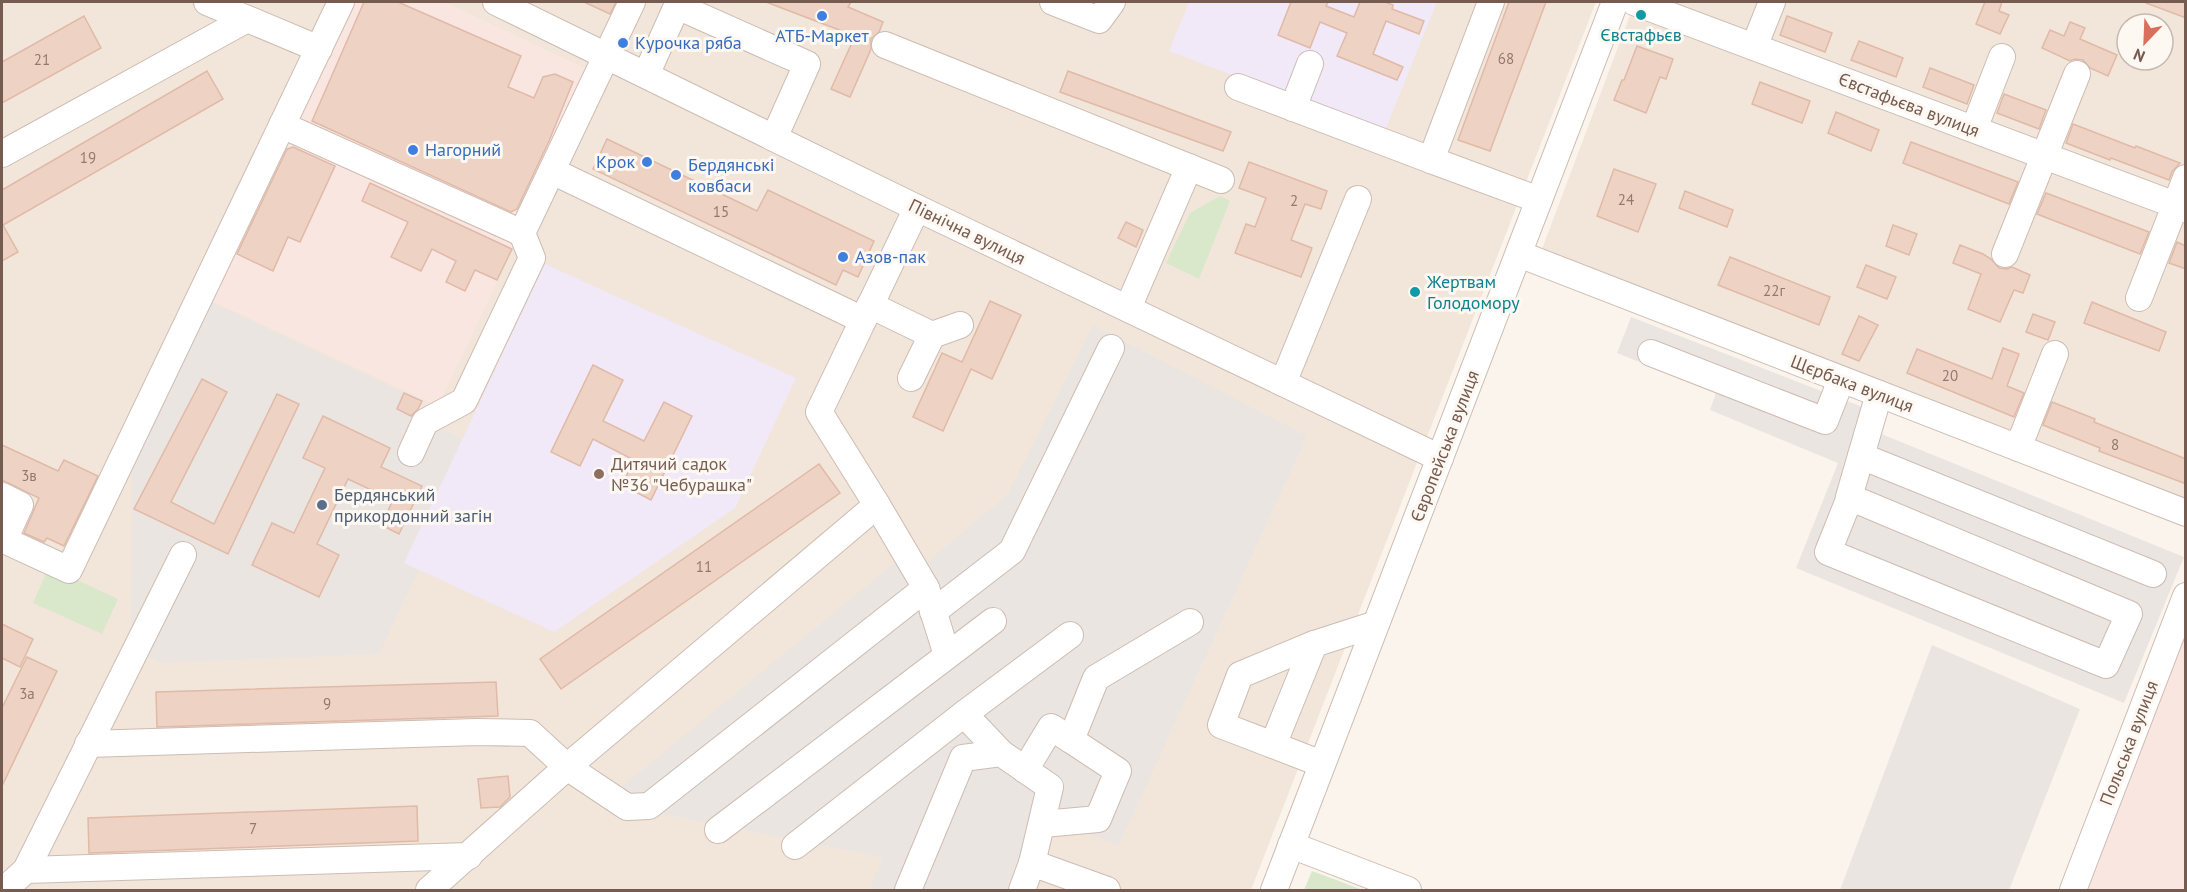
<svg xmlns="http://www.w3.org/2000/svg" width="2187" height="892" font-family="'PT Sans',sans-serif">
  <rect width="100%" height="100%" fill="#fbf4ec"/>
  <g fill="#f2e6da" fill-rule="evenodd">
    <polygon points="2,2 1596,2 1251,890 2,890"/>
    <path d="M1635 2H2185V510L1539 257ZM2127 24H2163V60H2127Z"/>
  </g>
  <g fill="#fae6e1">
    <polygon points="347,2 445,2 586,69 511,231 516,242 438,406 208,299"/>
    <polygon points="2185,626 2185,890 2085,890"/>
  </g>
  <g fill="#ebe5e1">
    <polygon points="207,300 422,401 415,417 463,439 404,563 419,570 379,654 161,663 131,649 132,458"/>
    <polygon points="1631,317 1860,406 1879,433 2184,557 2124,703 1796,568 1838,463 1710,410 1716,393 1617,353"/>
    <polygon points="1093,325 1307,436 1119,845 1035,817 1006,890 870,890 882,857 642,810 614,793 892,565 926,563 1007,495"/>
    <polygon points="1932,645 2080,709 2009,890 1840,890"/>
  </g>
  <g fill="#f1e8f8">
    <polygon points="1189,2 1437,2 1384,133 1169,51"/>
    <polygon points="545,264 796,378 735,508 554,632 404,563"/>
  </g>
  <g fill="#d9e8ca">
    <polygon points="1220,196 1230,201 1199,279 1166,263 1190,213"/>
    <polygon points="49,567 118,599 102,634 33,603"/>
    <polygon points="1312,871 1363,890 1304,890"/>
  </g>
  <g fill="#eed3c5" stroke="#e0b9a7" stroke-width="1.5">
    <polygon points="364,2 398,2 521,56 508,87 534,98 543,77 555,74 573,82 549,141 517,209 511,212 312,121"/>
    <polygon points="584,2 616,2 610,14"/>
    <polygon points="766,2 851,2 848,7 883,22 879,32 871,39 871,49 850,97 831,89 855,36"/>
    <polygon points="1291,2 1328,2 1326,6 1354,17 1360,2 1385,2 1393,5 1392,9 1424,21 1419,34 1386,21 1373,54 1403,67 1397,80 1337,56 1347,33 1320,22 1310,48 1278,35"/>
    <polygon points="1509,2 1546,2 1490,151 1458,140"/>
    <polygon points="1985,2 2002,2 1999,11 2009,15 2000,34 1976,24"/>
    <polygon points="2146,2 2186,2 2186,18 2146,3"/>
    <polygon points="84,16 101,48 2,103 2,62"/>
    <polygon points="1787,16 1832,33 1825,52 1780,35"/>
    <polygon points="2070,22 2085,28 2080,39 2117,55 2108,76 2090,68 2083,60 2075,59 2070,61 2042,48 2050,30 2064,36"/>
    <polygon points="1859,41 1903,58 1896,77 1851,60"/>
    <polygon points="1637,46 1673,59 1666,79 1660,77 1646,113 1614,100 1622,80 1624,80"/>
    <polygon points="1930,68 1974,85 1967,104 1923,87"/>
    <polygon points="207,71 223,99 3,225 18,252 2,261 2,190"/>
    <polygon points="1068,71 1231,132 1223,151 1060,92"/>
    <polygon points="1760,82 1810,101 1802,123 1752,104"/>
    <polygon points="2004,94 2046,110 2039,129 1997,113"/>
    <polygon points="1836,112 1879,130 1871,151 1828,133"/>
    <polygon points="2073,124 2135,148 2136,146 2180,163 2172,172 2169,180 2111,158 2110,160 2066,143"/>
    <polygon points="607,139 757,211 768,190 874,241 858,277 843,270 836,285 593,169"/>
    <polygon points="1911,142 2018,182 2009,204 1903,163"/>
    <polygon points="293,147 335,166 300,242 288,237 273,271 237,254 287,149"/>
    <polygon points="1249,162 1327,191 1321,209 1305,204 1291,240 1312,248 1301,277 1235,253 1246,224 1255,227 1266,198 1239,188"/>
    <polygon points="1614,169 1656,184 1638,232 1597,216"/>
    <polygon points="370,183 512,249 497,280 475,270 465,291 446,282 456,261 432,249 421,271 391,257 408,222 362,201"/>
    <polygon points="1685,191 1733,210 1727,227 1679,208"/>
    <polygon points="2046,193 2149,232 2140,254 2037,214"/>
    <polygon points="1126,222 1143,230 1136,247 1118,238"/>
    <polygon points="1893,225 1917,234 1909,255 1886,246"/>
    <polygon points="2177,242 2186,246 2186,269 2169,263"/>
    <polygon points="1960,245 1983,254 1991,259 1999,268 2007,269 2012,267 2030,275 2023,293 2014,290 2000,322 1968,309 1981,274 1953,263"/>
    <polygon points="1730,257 1830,297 1819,325 1718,285"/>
    <polygon points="1866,265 1896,277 1887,299 1857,287"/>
    <polygon points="990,301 1021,315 992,379 971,369 943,431 913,417 942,353 962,362"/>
    <polygon points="2092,302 2166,332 2159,351 2084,323"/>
    <polygon points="2033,314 2055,322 2048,340 2026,332"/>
    <polygon points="1859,316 1878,325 1859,361 1842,354"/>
    <polygon points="2003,348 2019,354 2007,386 2024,393 2014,417 1907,373 1917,349 1992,379"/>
    <polygon points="593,365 623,380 603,421 644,441 664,402 692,416 651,500 622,485 634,460 593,439 580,466 551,452"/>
    <polygon points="202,379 227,392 171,502 214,524 277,394 299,404 228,554 134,509"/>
    <polygon points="404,393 422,401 418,409 411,416 397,409"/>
    <polygon points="2052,402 2095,419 2094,422 2186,459 2186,484 2099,451 2100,448 2043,425"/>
    <polygon points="323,416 390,448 381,467 422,486 399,534 381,525 393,500 348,479 317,544 339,555 319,597 252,565 272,523 294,533 325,468 303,458"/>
    <polygon points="2,445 58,471 64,460 98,476 64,546 47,538 44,542 24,533 39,498 2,480"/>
    <polygon points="819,464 840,493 561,689 540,659"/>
    <polygon points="2,624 33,639 20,667 2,658"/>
    <polygon points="27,657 57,671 2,786 2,708"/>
    <polygon points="496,682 498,716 157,727 156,692"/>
    <polygon points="508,776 510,797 500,807 481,808 478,779"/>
    <polygon points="417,806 418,841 89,853 88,818"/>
  </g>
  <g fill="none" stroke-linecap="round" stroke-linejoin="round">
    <defs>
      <g id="minor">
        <polyline points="207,2 319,49"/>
        <polyline points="496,2 917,208 1440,458"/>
        <polyline points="1053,2 1099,20 1112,2"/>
        <polyline points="1491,2 1431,160 1539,200"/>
        <polyline points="1634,2 2186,209"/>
        <polyline points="885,45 1221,180"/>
        <polyline points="1754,47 1772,2"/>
        <polyline points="646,75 677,6 807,64 774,138"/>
        <polyline points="1238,87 1431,160"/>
        <polyline points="1293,108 1310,64"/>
        <polyline points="282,125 522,233"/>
        <polyline points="1974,129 2002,57"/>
        <polyline points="2,154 247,19"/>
        <polyline points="552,171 863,320"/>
        <polyline points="1519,254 2186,513"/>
        <polyline points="2005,254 2077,74"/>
        <polyline points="2139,298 2186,178"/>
        <polyline points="870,305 932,335 911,378"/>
        <polyline points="1128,308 1189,167"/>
        <polyline points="932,335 960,325"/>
        <polyline points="1651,353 1825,421 1841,380"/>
        <polyline points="1283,383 1358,199"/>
        <polyline points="2018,448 2055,354"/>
        <polyline points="411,453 425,422 464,401 532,258 522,233 632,2"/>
        <polyline points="1861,456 2153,574"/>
        <polyline points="2,496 20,505 4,540 69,570 341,2"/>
        <polyline points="1849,497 2129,614 2106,665 1828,552 1848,502 1849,497 1879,394"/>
        <polyline points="877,505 926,588 947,655"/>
        <polyline points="933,612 1012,551 1111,348"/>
        <polyline points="964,714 1001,753 1050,787 1032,863"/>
        <polyline points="88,744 477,732 530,733 567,767 627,807 649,806 926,588"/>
        <polyline points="1273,745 1221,725 1240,675 1314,644"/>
        <polyline points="1322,764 1273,745 1314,644 1376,624"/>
        <polyline points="1025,770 1051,727 1071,740"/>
        <polyline points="1043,824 1098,819 1118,771 1071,740 1096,678 1190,622"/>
        <polyline points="718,830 993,621"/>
        <polyline points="1291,845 1408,890"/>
        <polyline points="795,846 964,714 1070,635"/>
        <polyline points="26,870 469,856"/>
        <polyline points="4,890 26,870 183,555"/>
        <polyline points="429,890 567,767 877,505 819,412 917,208"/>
        <polyline points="908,890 963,758 1001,753"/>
        <polyline points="1022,890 1032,863 1107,890"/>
        <polyline points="1274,890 1615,2"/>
        <polyline points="2073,890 2186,596"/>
      </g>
    </defs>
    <use href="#minor" stroke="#cdbcb2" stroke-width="28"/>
    <use href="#minor" stroke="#fff" stroke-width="26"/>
  </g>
  <g fill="#0f9aa8" stroke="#fef8f2" stroke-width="2">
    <circle cx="1641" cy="15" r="6"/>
    <circle cx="1415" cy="292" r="6"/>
  </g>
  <g fill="#3f7fe0" stroke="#fef8f2" stroke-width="2">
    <circle cx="822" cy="16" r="6"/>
    <circle cx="623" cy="43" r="6"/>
    <circle cx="413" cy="150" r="6"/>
    <circle cx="647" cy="162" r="6"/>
    <circle cx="676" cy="175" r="6"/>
    <circle cx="843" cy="257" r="6"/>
  </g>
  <circle fill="#8d6e63" stroke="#fef8f2" stroke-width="2" cx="599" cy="474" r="6"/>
  <circle fill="#5c6f8a" stroke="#fef8f2" stroke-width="2" cx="322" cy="505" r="6"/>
  <g text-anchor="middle" stroke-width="6" stroke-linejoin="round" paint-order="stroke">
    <g font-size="15" fill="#93796d">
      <text x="1506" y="64">68</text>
      <text x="42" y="65">21</text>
      <text x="88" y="163">19</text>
      <text x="1626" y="205">24</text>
      <text x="1294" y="206">2</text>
      <text x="721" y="217">15</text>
      <text x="1774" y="296">22г</text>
      <text x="1950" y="381">20</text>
      <text x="2115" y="450">8</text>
      <text x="29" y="481">3в</text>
      <text x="704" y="572">11</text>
      <text x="27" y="699">3а</text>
      <text x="327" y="709">9</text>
      <text x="253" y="834">7</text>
    </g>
    <g font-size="18" fill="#0d838f" stroke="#fef8f2">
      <text x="1641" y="41">Євстафьєв</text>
      <text x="1427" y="288" text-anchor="start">Жертвам<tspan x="1427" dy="21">Голодомору</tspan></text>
    </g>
    <g font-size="18" fill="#366cbe" stroke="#fef8f2" text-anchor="start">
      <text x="822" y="42" text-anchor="middle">АТБ-Маркет</text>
      <text x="635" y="49">Курочка ряба</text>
      <text x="425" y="156">Нагорний</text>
      <text x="635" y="168" text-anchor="end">Крок</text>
      <text x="688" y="171">Бердянські<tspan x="688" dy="21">ковбаси</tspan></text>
      <text x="855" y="263">Азов-пак</text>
    </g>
    <g font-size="18" fill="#755b50" stroke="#fef8f2">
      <text transform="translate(1909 105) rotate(21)" y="6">Євстафьєва вулиця</text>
      <text transform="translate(967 232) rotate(26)" y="6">Північна вулиця</text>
      <text transform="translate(1852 384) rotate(21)" y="6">Щєрбака вулиця</text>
      <text transform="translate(1445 446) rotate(-69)" y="6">Європейська вулиця</text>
      <text transform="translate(2129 743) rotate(-69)" y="6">Польська вулиця</text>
    </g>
    <g font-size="18" fill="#785e54" stroke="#fef8f2" text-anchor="start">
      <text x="611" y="470">Дитячий садок<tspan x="611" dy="21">№36 "Чебурашка"</tspan></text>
    </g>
    <g font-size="18" fill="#4e5e75" stroke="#fef8f2" text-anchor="start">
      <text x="334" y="501">Бердянський<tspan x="334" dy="21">прикордонний загін</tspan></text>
    </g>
  </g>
  <rect width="2187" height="892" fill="none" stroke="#755b50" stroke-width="6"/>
  <g transform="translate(2145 42) rotate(203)"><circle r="28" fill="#fef8f2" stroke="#c7b9b1" stroke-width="1.5"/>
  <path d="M0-4.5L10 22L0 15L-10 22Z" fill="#da6f5c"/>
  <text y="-9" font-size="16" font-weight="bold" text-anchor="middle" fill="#755b50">N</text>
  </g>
</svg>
